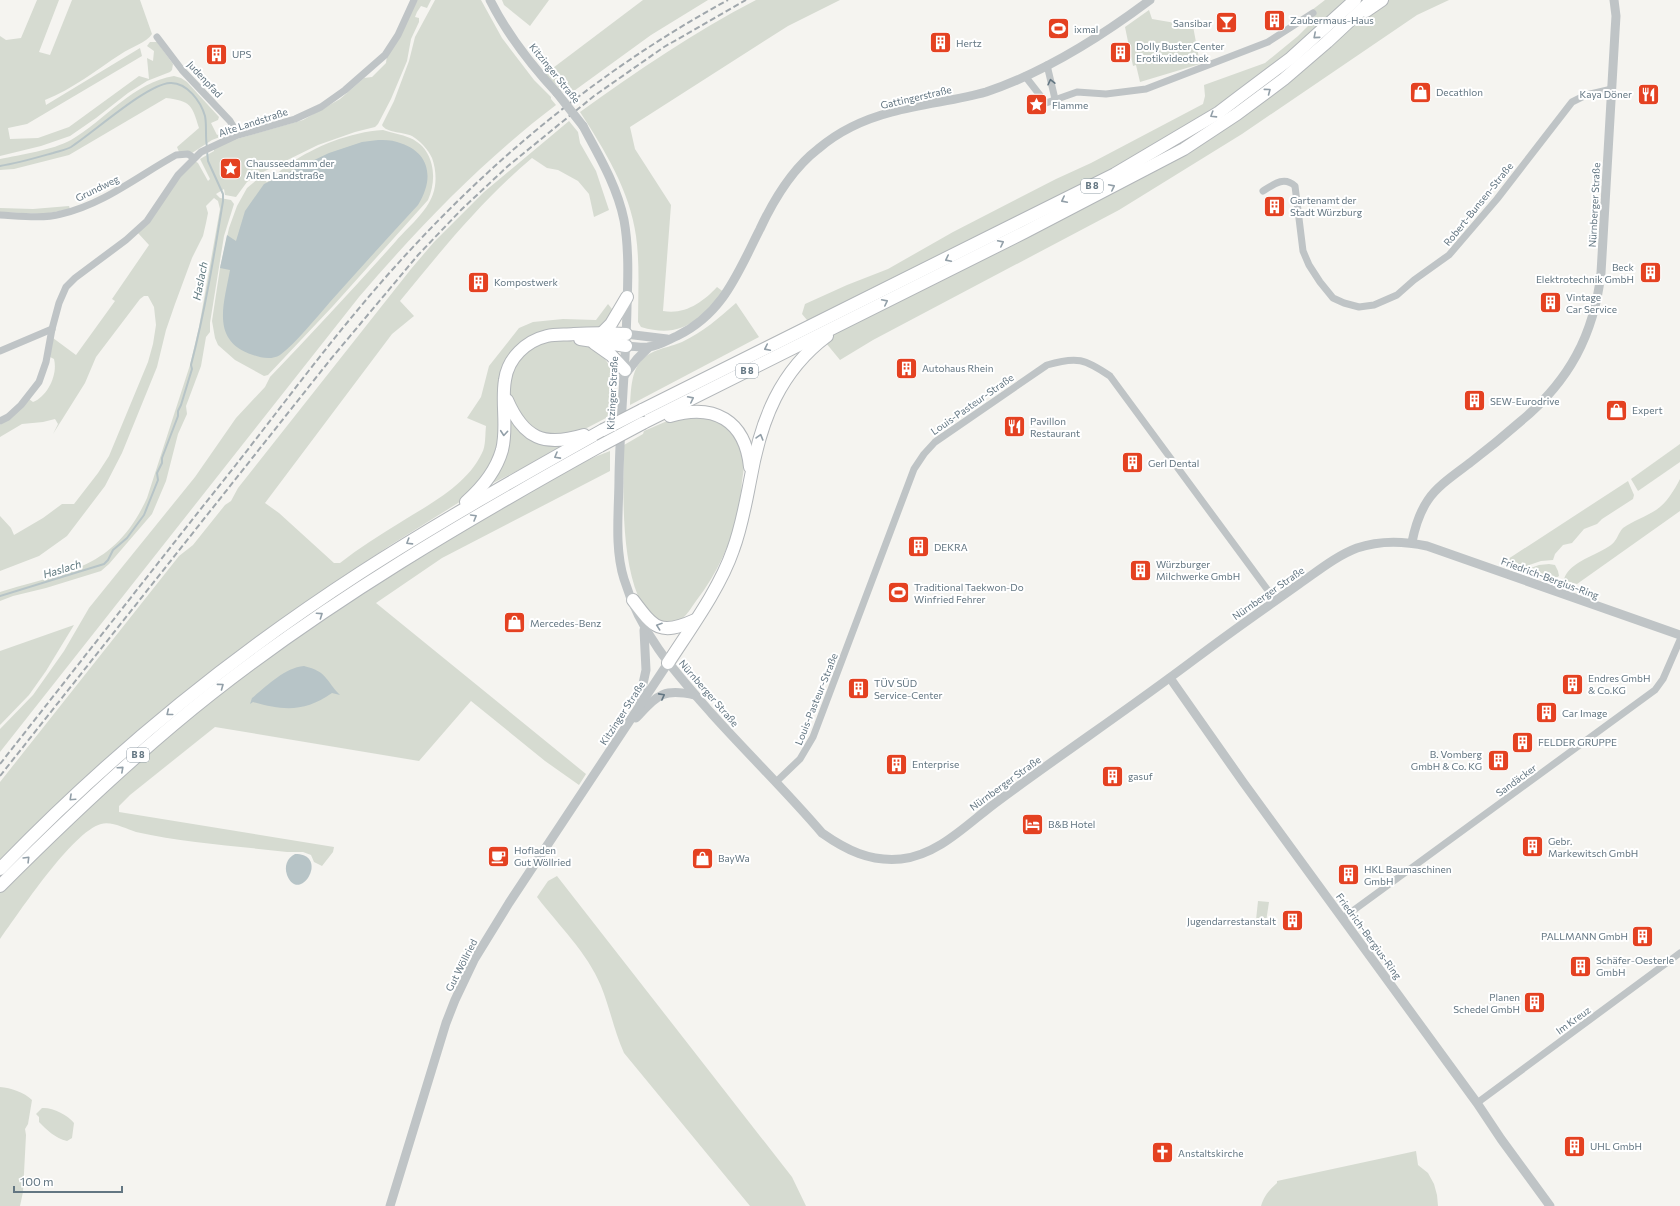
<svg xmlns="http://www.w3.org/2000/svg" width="1680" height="1206" font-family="Commissioner,sans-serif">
  <rect width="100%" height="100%" fill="#f5f4f0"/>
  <g fill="#d6dbd1">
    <path d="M37 0H59L39 52 50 55 72 0H140L152 34C146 43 131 47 121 54 96 70 73 89 45 100L46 105 140 48 142 56 27 124 8 128 10 139 38 138 69 127 139 76 149 79 147 58 153 61 154 51 147 46 150 42H157L173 64 172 70 170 72 147 81 128 93 96 118 70 136 41 146 0 156V36L6 40 21 38Z"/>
    <path d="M416 0H431L427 8 421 6 417 12 415 17 419 18V22L411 39 407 61 391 99 378 124 375 127 355 132 318 145 259 174 247 182 236 197 225 195 224 189 216 194 220 198 231 200 234 204 224 236 210 323V332L206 337 201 366 186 406 187 414 178 434 166 481 152 514 109 564 101 571 46 588 13 596 0 601V592C67 571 114 570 147 498L190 365 199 327 220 209 218 201 214 198 206 206 208 213 206 223 203 236 192 258 175 304 166 330 157 367 122 453 105 486 67 536 39 556 0 571V516L11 528 14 535 43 518 62 504H74L98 473 109 456 148 362 153 344 156 325 154 307 148 296H144L140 299 96 357 85 383 53 434 58 424 55 419 43 422 22 424 0 437V425L29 399 33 402C48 396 58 374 54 359L50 357 53 338 76 355 115 301 112 299 149 245 138 233 183 173 195 161 198 163 208 181 210 179 200 159 214 151V148L230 141 303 120 340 99 364 78 372 77 386 63 387 55Z"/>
    <path d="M435 0H481L502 38 534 80 551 97V99L556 105C482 161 419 227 359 297L0 752V729L33 695 64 651 89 608 195 477 236 418 265 387 270 377C313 332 355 287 396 241 408 227 427 212 433 194 437 183 436 169 432 158 428 149 420 141 412 136 404 132 386 133 382 125L394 101 409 61 415 37Z"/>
    <polygon points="502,0 549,0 530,26 504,5"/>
    <polygon points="643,0 708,0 651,35 567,96 545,74"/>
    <path d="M756 0H840L788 26 630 127 635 149 671 205 663 311C685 315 703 302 717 287L725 293C698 320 682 339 641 327L638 322C638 294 640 265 636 236 630 191 604 149 580 112 637 71 694 32 756 0Z"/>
    <polygon points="1325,0 1449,0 1417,15 1242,134 1119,210 873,340 840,360 802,314 805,304 847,285 888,269 953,232 1056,179 1091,163 1203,104 1205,96 1204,85 1265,63 1298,36 1315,19 1312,10"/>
    <polygon points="1149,10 1152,19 1193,26 1200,64 1140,82 1136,65 1133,66 1125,27"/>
    <path d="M174 76 181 78 187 82 219 117 218 120 211 123 217 135 229 130 228 134 212 140 192 153 179 152 177 147 199 128C192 105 191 101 166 98L69 155 14 169 0 170V159C20 155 53 150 71 140 105 120 134 82 174 76Z"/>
    <path d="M569 121 578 132 580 143 596 171 609 210 594 217 589 194 578 181 558 170 547 168 532 158C482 200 441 251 400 301L414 316 392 334 265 503 279 513 334 563H340C359 548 380 535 401 522 430 504 467 485 482 453 486 446 485 434 486 426L467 418 481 397 489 366 519 328 533 322 563 319 596 320 608 304 612 309 607 321 600 329 516 348 495 463 466 498 389 546 342 578 276 627 0 863V782L179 556 193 545 225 505 231 501 238 488 411 269 434 242 484 192Z"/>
    <path d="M383 130C392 133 401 134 410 138 434 148 438 178 428 200L333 306 268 375 264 376 235 360 218 345 215 338 212 321 220 268 229 228 237 206 247 188 260 177 267 182C275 177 281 169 289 164 316 146 350 132 383 130Z"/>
    <polygon points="69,206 70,209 44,214 0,212 0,208 33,209"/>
    <path d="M736 303 759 337 630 405C631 391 631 372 641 361 651 349 668 348 682 342 703 332 719 318 736 303Z"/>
    <path d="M564 339 594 347 607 356 605 359C617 374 611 396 611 414L606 418 583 430 553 437 529 427 510 396 509 387 513 370 523 354 541 342Z"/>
    <polygon points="506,405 521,427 573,443 487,486 498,467"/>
    <path d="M681 415 718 418C732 432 739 436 743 457 745 465 743 474 742 481 739 526 723 566 696 601 691 608 686 617 678 622 671 626 662 623 655 621 649 613 642 605 638 596 621 554 623 490 624 445L643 434 644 431Z"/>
    <polygon points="1680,444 1680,462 1638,491 1631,479"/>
    <path d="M610 451V471L442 558 376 603 586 774 579 785 545 761 471 701 419 761 215 727 130 795 119 806V812L334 847 333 852 322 866 314 862 311 855 303 852H287C237 846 185 843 136 832 126 829 112 821 101 824 72 832 19 913 0 939V892C85 802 180 721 281 648 304 631 327 613 352 597 398 568 445 541 493 514 531 493 568 466 610 451Z"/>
    <path d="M1680 479V511L1577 584 1566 581 1564 579C1570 561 1598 555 1611 545 1617 541 1618 533 1623 528 1633 521 1645 517 1656 510 1666 504 1675 489 1680 479Z"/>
    <polygon points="1628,481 1634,495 1633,499 1602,519 1597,524 1584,529 1572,543 1563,545 1555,554 1553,560 1541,561 1523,567 1505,561"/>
    <polygon points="1549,564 1555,565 1558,571 1559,576 1556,578 1528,569 1539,565"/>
    <polygon points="74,625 46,671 29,695 0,725 0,651"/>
    <path d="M557 876 792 1177 806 1206H750L624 1053C614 1031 610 1008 601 986 587 952 559 926 537 897L548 881Z"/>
    <polygon points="1258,901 1269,902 1266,922 1256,920"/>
    <path d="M0 1087C11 1088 24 1092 32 1100L28 1124 25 1129 26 1135 23 1192 20 1206H0Z"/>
    <path d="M42 1108C52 1107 68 1115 74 1123L72 1138 67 1141C55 1138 47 1130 39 1122V1117L36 1114Z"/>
    <path d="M1416 1151 1418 1165 1428 1173 1434 1184 1437 1195 1438 1206H1261C1264 1196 1269 1190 1277 1183V1181Z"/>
  </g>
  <g fill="#b7c4c7">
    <path d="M378 140C384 140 391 140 397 142 430 151 435 178 418 205 388 237 359 270 330 302 315 319 297 342 280 355 272 360 261 358 253 355 210 341 224 304 230 270L220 268 227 235 236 241 245 211 264 184 329 153 362 142Z"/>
    <path d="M304 666C328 672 325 680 340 695L332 693C305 712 284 711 253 702L250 704 252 698C267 686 284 668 304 666Z"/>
    <path d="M295 854C331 854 299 906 287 875 284 866 287 858 295 854Z"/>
  </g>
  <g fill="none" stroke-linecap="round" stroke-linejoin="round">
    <g stroke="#b7c4c7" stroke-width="2">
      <path d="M0 166C18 163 35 158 53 153 59 151 66 150 71 147 93 133 147 84 170 83 187 82 201 102 205 116 207 126 205 137 207 147"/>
      <path d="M0 596 104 564 108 560 113 550 127 538 144 515 158 480 157 473 162 463V458L178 416V411L181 405 192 369 191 365C205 311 214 256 223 201V194L208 161 207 151"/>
    </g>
    <defs>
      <g id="trunk">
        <polyline points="1366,11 1382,0"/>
        <polyline points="602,333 611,324 627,297"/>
        <polyline points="580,339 626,346"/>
        <polyline points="594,343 611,355 625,370"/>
        <path d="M507 400C524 439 544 447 584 435"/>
        <polyline points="642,410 1115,174 1218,113 1239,97 1291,58 1355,0"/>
        <path d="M670 416C714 403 745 420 750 467"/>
        <polyline points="643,423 1025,232 1184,149 1237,114 1284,79 1327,42 1372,0"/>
        <path d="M466 502C482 488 496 471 502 450 508 427 501 403 505 380 508 358 526 341 547 336 556 334 566 335 574 334 592 333 609 333 626 334"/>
        <path d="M633 600C654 628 660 636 695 620"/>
        <path d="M668 663C690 629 720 588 733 550 742 526 746 501 751 476 761 420 780 371 827 336"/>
        <path d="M0 869C108 757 229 658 360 573 439 522 521 476 603 430"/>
        <path d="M0 886C67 819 136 753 211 694 332 599 465 521 600 446"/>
      </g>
    </defs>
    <use href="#trunk" stroke="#b2b6b9" stroke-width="14"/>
    <g stroke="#bfc4c6" stroke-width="7">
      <polyline points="157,37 182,70 230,121 233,126 235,136"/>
      <polyline points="1047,65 1055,99"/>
      <polyline points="1025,76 1046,103 1077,92 1106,94 1146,89 1268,42 1313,13"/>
      <path d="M1263 191C1274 184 1284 176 1295 186L1303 251 1309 265 1320 282 1333 298 1344 303 1359 307 1374 305 1397 295 1414 280 1449 255 1497 199 1572 102 1586 95 1612 89"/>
      <path d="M0 215C20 216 42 219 61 214 104 204 138 176 176 155L188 154 194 158"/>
      <polyline points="0,351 52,329"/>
      <polyline points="0,421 8,417 21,405 39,382 46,362 52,329 59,303 66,287 75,278 126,240 147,221 178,175 201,152 235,136 295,119 321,107 345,90 385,55 398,35 414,0"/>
      <path d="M776 782 800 759 813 737 914 469 924 454 935 442 1047 365C1077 356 1085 359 1110 376L1275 600"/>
      <polyline points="1343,918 1655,690 1663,679 1680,640"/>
      <polyline points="1477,1103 1680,953"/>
    </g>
    <g stroke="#bfc4c6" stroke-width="9">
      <path d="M490 0C507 34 531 65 557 93"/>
      <path d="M583 126C599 156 617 186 624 220 629 248 628 278 627 307 626 363 620 420 619 477 619 510 614 547 624 579 641 635 674 671 712 714 748 754 787 792 822 833 846 850 870 862 901 859 939 855 968 823 998 801 1063 753 1130 708 1195 659 1229 633 1264 609 1299 584 1318 571 1336 556 1357 548 1380 540 1404 541 1427 546L1680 635"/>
      <polyline points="626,334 667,339"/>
      <path d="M626 346C633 346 642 348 649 347 658 346 668 340 677 336 724 313 738 272 760 229 774 199 792 169 818 149 839 131 865 119 892 112 923 103 955 101 986 92 1043 73 1102 36 1150 0"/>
      <polyline points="624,376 637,359 649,347"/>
      <path d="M1412 542C1415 527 1419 513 1428 500 1438 485 1457 473 1471 462 1488 449 1505 435 1521 421 1569 381 1594 335 1601 273L1615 32 1616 16 1614 0"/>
      <polyline points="1170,678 1243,782 1477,1103 1501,1139 1550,1206"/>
      <polyline points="639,702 646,670 644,630"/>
      <path d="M636 718C658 695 662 688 695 695"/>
      <polyline points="390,1206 446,1023 455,1000 474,960 509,903 668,663"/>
    </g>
    <use href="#trunk" stroke="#fff" stroke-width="12"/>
    <g stroke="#a0a7ac" stroke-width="2" stroke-dasharray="6 3" stroke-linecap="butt">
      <path d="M0 764C78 665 156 565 235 466 293 392 349 315 414 246 505 148 610 64 728 0"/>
      <polyline points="0,776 330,360 418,255 462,209 508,166 594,96 664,47 746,0"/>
    </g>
    <defs>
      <g id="trunk-bridge">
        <polyline points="603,430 642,410"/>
        <polyline points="600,446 643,423"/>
      </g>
    </defs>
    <use href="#trunk-bridge" stroke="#b2b6b9" stroke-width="14" stroke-linecap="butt"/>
    <polyline stroke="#bfc4c6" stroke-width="9" points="557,93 583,126"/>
    <use href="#trunk-bridge" stroke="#fff" stroke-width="12"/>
  </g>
  <defs><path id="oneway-chevron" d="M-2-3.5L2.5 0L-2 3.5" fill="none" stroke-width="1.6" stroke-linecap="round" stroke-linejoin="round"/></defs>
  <g stroke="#929fa8">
    <use href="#oneway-chevron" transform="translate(1316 36) rotate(139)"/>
    <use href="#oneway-chevron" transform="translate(1268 91) rotate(-37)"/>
    <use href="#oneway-chevron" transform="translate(1213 115) rotate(148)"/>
    <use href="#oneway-chevron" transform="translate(1112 187) rotate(-27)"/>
    <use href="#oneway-chevron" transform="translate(1064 200) rotate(153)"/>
    <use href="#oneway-chevron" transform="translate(1001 243) rotate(-27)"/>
    <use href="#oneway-chevron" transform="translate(948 259) rotate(153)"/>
    <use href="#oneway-chevron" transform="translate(885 302) rotate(-27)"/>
    <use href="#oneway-chevron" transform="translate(767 348) rotate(154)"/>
    <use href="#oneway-chevron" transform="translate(691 399) rotate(-27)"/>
    <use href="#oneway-chevron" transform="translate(504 433) rotate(95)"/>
    <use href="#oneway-chevron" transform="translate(760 437) rotate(-74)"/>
    <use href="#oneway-chevron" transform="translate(557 456) rotate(151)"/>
    <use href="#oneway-chevron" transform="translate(474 517) rotate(-30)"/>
    <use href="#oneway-chevron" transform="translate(409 542) rotate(148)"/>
    <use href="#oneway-chevron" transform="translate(320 615) rotate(-34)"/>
    <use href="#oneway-chevron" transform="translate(659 626) rotate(-161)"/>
    <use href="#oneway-chevron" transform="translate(221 686) rotate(-36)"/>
    <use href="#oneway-chevron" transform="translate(169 713) rotate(141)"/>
    <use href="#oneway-chevron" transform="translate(121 769) rotate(-42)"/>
    <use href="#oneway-chevron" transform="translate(72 798) rotate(137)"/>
    <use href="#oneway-chevron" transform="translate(27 859) rotate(-45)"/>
  </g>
  <g stroke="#637682">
    <use href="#oneway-chevron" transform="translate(1051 82) rotate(-103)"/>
    <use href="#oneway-chevron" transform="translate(662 696) rotate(-28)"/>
  </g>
  <defs>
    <symbol id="building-square" viewBox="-11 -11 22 22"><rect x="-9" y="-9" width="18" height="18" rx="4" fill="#e44121" stroke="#fff"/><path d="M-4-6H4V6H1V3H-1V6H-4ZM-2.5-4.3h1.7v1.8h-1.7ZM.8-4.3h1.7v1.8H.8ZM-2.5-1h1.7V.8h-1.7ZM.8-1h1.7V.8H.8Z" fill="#fff"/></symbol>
    <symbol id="bar-square" viewBox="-11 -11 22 22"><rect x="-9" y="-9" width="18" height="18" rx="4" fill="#e44121" stroke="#fff"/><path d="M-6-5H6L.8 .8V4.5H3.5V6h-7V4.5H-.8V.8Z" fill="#fff"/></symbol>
    <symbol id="stadium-square" viewBox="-11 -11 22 22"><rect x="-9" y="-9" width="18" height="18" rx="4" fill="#e44121" stroke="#fff"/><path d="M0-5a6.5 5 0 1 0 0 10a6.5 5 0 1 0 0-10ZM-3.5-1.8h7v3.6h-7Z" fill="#fff"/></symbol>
    <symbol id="shop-square" viewBox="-11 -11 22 22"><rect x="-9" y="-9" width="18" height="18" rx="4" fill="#e44121" stroke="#fff"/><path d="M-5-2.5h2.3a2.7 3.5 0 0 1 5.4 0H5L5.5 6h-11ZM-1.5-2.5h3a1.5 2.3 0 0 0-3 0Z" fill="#fff"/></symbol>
    <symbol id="restaurant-square" viewBox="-11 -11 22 22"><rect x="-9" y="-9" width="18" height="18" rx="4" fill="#e44121" stroke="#fff"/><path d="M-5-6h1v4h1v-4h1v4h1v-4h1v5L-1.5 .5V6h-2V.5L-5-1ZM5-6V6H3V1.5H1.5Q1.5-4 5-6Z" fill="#fff"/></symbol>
    <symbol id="sight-square" viewBox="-11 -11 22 22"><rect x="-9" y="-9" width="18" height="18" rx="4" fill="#e44121" stroke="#fff"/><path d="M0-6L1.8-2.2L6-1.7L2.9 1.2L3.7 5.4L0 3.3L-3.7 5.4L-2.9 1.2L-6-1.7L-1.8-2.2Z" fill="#fff"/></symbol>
    <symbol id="hotel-square" viewBox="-11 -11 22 22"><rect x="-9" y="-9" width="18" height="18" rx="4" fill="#e44121" stroke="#fff"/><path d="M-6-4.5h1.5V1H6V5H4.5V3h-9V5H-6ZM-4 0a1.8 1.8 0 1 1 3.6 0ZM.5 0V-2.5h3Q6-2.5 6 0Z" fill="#fff"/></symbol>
    <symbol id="cafe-square" viewBox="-11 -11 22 22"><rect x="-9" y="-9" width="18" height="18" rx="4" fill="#e44121" stroke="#fff"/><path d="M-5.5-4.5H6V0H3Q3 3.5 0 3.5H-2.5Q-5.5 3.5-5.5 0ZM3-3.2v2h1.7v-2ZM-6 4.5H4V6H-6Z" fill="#fff"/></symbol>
    <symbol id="church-square" viewBox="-11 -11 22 22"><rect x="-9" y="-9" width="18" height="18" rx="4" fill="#e44121" stroke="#fff"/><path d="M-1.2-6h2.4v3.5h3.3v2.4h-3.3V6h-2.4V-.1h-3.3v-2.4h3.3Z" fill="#fff"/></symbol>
  </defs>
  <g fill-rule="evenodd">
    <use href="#building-square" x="1262" y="8" width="25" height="25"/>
    <use href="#bar-square" x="1214" y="10" width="25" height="25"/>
    <use href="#stadium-square" x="1046" y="16" width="25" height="25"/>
    <use href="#building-square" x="928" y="30" width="25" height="25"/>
    <use href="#building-square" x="1108" y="40" width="25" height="25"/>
    <use href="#building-square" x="204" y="42" width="25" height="25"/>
    <use href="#shop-square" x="1408" y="80" width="25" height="25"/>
    <use href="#restaurant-square" x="1636" y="82" width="25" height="25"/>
    <use href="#sight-square" x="1024" y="92" width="25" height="25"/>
    <use href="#sight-square" x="218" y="156" width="25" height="25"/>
    <use href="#building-square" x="1262" y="194" width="25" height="25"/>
    <use href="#building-square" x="1638" y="260" width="25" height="25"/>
    <use href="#building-square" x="466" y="270" width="25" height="25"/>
    <use href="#building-square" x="1538" y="290" width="25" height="25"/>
    <use href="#building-square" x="894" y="356" width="25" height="25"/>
    <use href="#building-square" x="1462" y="388" width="25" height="25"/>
    <use href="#shop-square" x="1604" y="398" width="25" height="25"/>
    <use href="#restaurant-square" x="1002" y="414" width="25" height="25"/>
    <use href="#building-square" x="1120" y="450" width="25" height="25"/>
    <use href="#building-square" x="906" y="534" width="25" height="25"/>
    <use href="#building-square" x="1128" y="558" width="25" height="25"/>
    <use href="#stadium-square" x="886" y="580" width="25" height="25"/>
    <use href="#shop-square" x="502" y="610" width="25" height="25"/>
    <use href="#building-square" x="1560" y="672" width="25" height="25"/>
    <use href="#building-square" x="846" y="676" width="25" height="25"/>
    <use href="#building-square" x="1534" y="700" width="25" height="25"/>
    <use href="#building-square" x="1510" y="730" width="25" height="25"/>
    <use href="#building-square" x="1486" y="748" width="25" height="25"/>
    <use href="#building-square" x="884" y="752" width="25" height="25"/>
    <use href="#building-square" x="1100" y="764" width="25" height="25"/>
    <use href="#hotel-square" x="1020" y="812" width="25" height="25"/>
    <use href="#building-square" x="1520" y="834" width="25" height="25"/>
    <use href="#cafe-square" x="486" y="844" width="25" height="25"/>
    <use href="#shop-square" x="690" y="846" width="25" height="25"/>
    <use href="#building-square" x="1336" y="862" width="25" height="25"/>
    <use href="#building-square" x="1280" y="908" width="25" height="25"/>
    <use href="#building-square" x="1630" y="924" width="25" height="25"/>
    <use href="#building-square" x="1568" y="954" width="25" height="25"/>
    <use href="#building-square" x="1522" y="990" width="25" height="25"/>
    <use href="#building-square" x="1562" y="1134" width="25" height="25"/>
    <use href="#church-square" x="1150" y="1140" width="25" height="25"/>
  </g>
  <g text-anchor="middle" stroke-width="4" stroke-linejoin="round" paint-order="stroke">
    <g fill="#fff" stroke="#929fa8" stroke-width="1">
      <rect x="1081" y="179" width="22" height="14" rx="3"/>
      <rect x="736" y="364" width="22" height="14" rx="3"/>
      <rect x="127" y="748" width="22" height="14" rx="3"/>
    </g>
    <g font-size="9" font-weight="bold" fill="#637682">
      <text x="1092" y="189">B 8</text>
      <text x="747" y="374">B 8</text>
      <text x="138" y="758">B 8</text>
    </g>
    <g font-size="10" fill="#637682" stroke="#fff" text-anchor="start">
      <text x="1290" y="24">Zaubermaus-Haus</text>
      <text x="1212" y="27" text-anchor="end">Sansibar</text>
      <text x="1074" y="33">ixmal</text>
      <text x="956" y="47">Hertz</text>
      <text x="1136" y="50">Dolly Buster Center<tspan x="1136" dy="12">Erotikvideothek</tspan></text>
      <text x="232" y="58">UPS</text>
      <text x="1436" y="96">Decathlon</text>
      <text x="1632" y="98" text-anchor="end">Kaya Döner</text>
      <text x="1052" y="109">Flamme</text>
      <text x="246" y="167">Chausseedamm der<tspan x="246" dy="12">Alten Landstraße</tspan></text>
      <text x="1290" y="204">Gartenamt der<tspan x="1290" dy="12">Stadt Würzburg</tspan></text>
      <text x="1634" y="271" text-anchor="end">Beck<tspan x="1634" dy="12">Elektrotechnik GmbH</tspan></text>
      <text x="494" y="286">Kompostwerk</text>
      <text x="1566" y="301">Vintage<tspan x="1566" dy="12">Car Service</tspan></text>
      <text x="922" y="372">Autohaus Rhein</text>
      <text x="1490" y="405">SEW-Eurodrive</text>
      <text x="1632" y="414">Expert</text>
      <text x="1030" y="425">Pavillon<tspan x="1030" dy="12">Restaurant</tspan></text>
      <text x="1148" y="467">Gerl Dental</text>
      <text x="934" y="551">DEKRA</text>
      <text x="1156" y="568">Würzburger<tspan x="1156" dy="12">Milchwerke GmbH</tspan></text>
      <text x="914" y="591">Traditional Taekwon-Do<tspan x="914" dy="12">Winfried Fehrer</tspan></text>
      <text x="530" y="627">Mercedes-Benz</text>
      <text x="1588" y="682">Endres GmbH<tspan x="1588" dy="12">&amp; Co.KG</tspan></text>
      <text x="874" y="687">TÜV SÜD<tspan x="874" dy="12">Service-Center</tspan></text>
      <text x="1562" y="717">Car Image</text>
      <text x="1538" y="746">FELDER GRUPPE</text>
      <text x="1482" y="758" text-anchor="end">B. Vomberg<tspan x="1482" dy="12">GmbH &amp; Co. KG</tspan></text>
      <text x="912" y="768">Enterprise</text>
      <text x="1128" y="780">gasuf</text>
      <text x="1048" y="828">B&amp;B Hotel</text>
      <text x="1548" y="845">Gebr.<tspan x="1548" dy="12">Markewitsch GmbH</tspan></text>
      <text x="514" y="854">Hofladen<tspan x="514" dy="12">Gut Wöllried</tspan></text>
      <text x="718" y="862">BayWa</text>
      <text x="1364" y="873">HKL Baumaschinen<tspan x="1364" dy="12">GmbH</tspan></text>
      <text x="1276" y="925" text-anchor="end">Jugendarrestanstalt</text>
      <text x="1628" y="940" text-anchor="end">PALLMANN GmbH</text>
      <text x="1596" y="964">Schäfer-Oesterle<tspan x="1596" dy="12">GmbH</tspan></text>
      <text x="1520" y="1001" text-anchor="end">Planen<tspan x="1520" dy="12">Schedel GmbH</tspan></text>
      <text x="1590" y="1150">UHL GmbH</text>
      <text x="1178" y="1157">Anstaltskirche</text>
    </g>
    <g font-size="10" fill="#637682" stroke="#fff">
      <text transform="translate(555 73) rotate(51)" y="4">Kitzinger Straße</text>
      <text transform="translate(205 79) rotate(47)" y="4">Judenpfad</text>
      <text transform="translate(916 97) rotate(-13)" y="4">Gattingerstraße</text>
      <text transform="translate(253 122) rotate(-18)" y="4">Alte Landstraße</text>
      <text transform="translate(97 188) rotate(-26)" y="4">Grundweg</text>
      <text transform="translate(1478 204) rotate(-51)" y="4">Robert-Bunsen-Straße</text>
      <text transform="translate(1594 205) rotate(-87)" y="4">Nürnberger Straße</text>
      <text transform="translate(612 393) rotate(-87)" y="4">Kitzinger Straße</text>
      <text transform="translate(972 404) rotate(-35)" y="4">Louis-Pasteur-Straße</text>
      <text transform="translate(1550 578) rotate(20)" y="4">Friedrich-Bergius-Ring</text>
      <text transform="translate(1268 593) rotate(-35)" y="4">Nürnberger Straße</text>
      <text transform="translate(709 693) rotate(49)" y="4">Nürnberger Straße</text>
      <text transform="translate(816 699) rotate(-68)" y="4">Louis-Pasteur-Straße</text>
      <text transform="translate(622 713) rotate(-57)" y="4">Kitzinger Straße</text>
      <text transform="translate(1516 780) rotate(-36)" y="4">Sandäcker</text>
      <text transform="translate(1005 783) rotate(-36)" y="4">Nürnberger Straße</text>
      <text transform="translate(1369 936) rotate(54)" y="4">Friedrich-Bergius-Ring</text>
      <text transform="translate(461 965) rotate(-63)" y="4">Gut Wöllried</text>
      <text transform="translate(1573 1020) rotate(-36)" y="4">Im Kreuz</text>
    </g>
    <g font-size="11" font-style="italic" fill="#5f797f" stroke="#fff">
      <text transform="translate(200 281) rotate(-79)" y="4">Haslach</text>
      <text transform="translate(62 569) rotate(-17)" y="4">Haslach</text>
    </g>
  </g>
  <path d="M14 1186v6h108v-6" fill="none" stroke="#637682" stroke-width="2"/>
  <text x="20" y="1186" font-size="12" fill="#637682" stroke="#ffffff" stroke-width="3" paint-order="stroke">100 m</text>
</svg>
